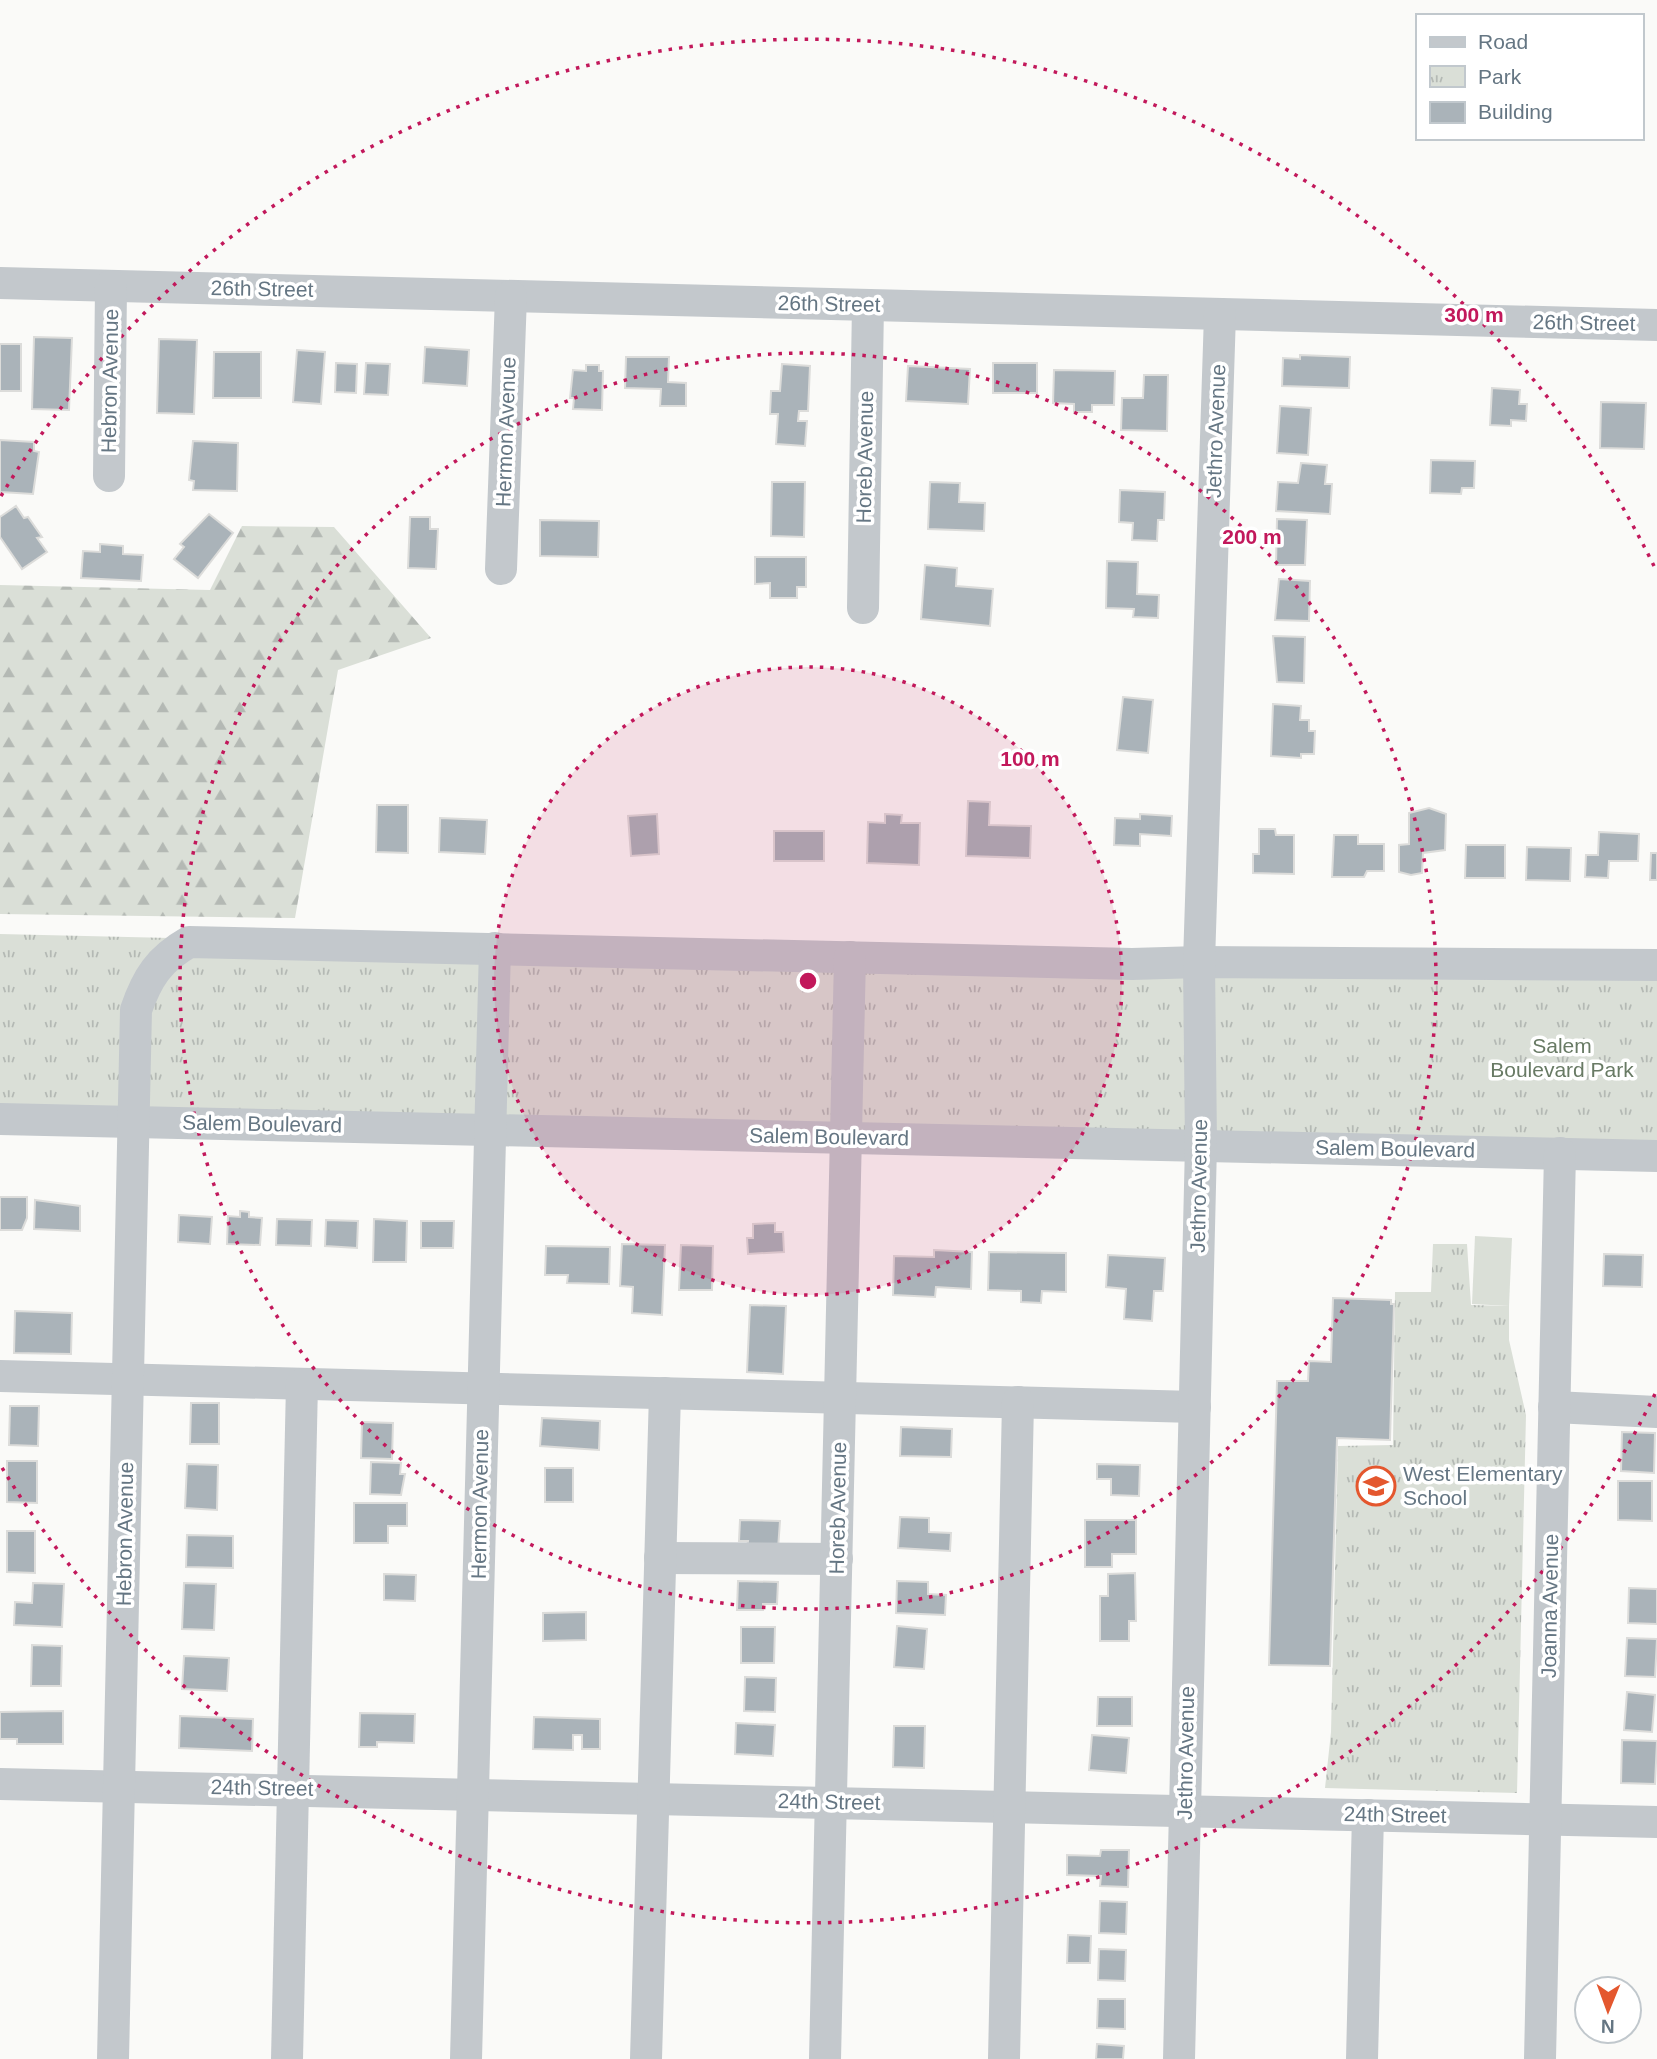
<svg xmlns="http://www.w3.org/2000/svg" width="1657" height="2059" font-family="Helvetica,sans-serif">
  <defs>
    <pattern id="forest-firs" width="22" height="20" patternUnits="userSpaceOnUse" patternTransform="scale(1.75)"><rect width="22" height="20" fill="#dadfd7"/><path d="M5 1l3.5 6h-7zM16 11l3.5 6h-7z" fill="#b4b9b4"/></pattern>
    <pattern id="park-tufts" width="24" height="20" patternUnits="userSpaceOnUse" patternTransform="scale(1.75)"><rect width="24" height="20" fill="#dadfd7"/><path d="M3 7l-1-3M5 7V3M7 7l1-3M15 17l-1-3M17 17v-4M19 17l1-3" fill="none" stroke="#b4b9b4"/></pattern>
  </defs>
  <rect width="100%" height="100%" fill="#fafaf8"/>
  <polygon fill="url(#forest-firs)" points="242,526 334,527 431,638 338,670 295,918 0,914 0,585 210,590"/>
  <g fill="url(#park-tufts)">
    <polygon points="0,934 1199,962 1657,965 1657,1154 0,1119"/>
    <polygon points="1433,1244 1467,1244 1471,1305 1509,1306 1509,1340 1526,1415 1517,1793 1325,1788 1331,1732 1338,1446 1393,1445 1395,1292 1431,1292"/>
  </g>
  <polygon fill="#dadfd7" points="1475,1236 1512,1238 1509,1306 1472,1304"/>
  <g fill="#aab3b9" stroke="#dcdcda" stroke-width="2">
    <polygon points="34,337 72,338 69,410 32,409"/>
    <polygon points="159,339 197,340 194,414 157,413"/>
    <rect x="0" y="344" width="21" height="47"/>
    <polygon points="425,347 469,350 467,386 423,383"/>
    <polygon points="297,350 325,352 321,404 293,402"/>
    <polygon points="214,352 261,352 261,398 213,398"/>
    <polygon points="1300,355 1350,357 1349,388 1282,386 1283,358 1300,359"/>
    <polygon points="626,357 669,357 668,382 686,383 686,406 660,406 661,389 625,388"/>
    <polygon points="336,363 357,364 356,393 335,392"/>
    <polygon points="366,363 390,364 388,395 364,394"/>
    <rect x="993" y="363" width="44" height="30"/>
    <polygon points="782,364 810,366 808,411 799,411 798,421 807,421 805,446 776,444 778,414 770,414 771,391 780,391"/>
    <polygon points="586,365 599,365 599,371 603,371 602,410 573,409 574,398 570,398 573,370 586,371"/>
    <polygon points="908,366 970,369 968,404 906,401"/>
    <polygon points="1054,370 1115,371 1114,405 1092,405 1092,412 1074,412 1074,404 1053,403"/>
    <polygon points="1144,375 1168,375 1167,431 1121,430 1122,398 1143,398"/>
    <polygon points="1492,388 1520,390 1519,404 1527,404 1526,421 1511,420 1511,426 1490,425"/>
    <polygon points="1601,402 1646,403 1644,449 1600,448"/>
    <polygon points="1280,406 1311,408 1308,455 1277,453"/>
    <polygon points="0,440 34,442 34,451 39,452 33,494 0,492"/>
    <polygon points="193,441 238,443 237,491 193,490 194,481 189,480"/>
    <polygon points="1431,460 1475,461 1474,488 1462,488 1461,494 1430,493"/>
    <polygon points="1301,463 1327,465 1325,484 1332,484 1330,514 1276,511 1278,482 1298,483"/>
    <polygon points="772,482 805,482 804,537 771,536"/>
    <polygon points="930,482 960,483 959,502 985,503 984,531 928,529"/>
    <polygon points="1120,490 1165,492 1164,520 1158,520 1157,541 1132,540 1133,523 1119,522"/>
    <polygon points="16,506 24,518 28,517 42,537 37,538 47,552 22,569 0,537 0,517"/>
    <polygon points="209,514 233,533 198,578 174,559 184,547 180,544"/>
    <polygon points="410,517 430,517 430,529 438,529 436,569 408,568"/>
    <polygon points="1277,519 1307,520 1305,565 1276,565"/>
    <polygon points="540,520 599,521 598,557 540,556"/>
    <polygon points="100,544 123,546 123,554 143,555 141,581 81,578 83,551 100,552"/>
    <polygon points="755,557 806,557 806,587 797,587 797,598 770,598 770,583 755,584"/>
    <polygon points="1107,561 1138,562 1137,594 1159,595 1158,618 1133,617 1134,609 1106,608"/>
    <polygon points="925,565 957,568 956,586 993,589 990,626 921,619"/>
    <polygon points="1279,579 1310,581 1309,621 1275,620"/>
    <polygon points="1273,636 1305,637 1304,683 1277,682"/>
    <polygon points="1123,697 1153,700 1148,753 1117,750"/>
    <polygon points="1273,704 1301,706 1300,720 1309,720 1309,731 1315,731 1314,754 1301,754 1301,758 1271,756"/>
    <polygon points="968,801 990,802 989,825 1031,826 1030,858 966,856"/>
    <polygon points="377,805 408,805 408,853 376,852"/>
    <polygon points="1429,808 1446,814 1445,850 1423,853 1422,873 1411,875 1399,872 1399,845 1409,844 1409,813"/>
    <polygon points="657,814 659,854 631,856 628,816"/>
    <polygon points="885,814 902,815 901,823 920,823 919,865 867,863 868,822 885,823"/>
    <polygon points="1140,814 1172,816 1171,836 1140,834 1140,846 1114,845 1115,818 1140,819"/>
    <polygon points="440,818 487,820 485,854 439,852"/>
    <polygon points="1259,829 1275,829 1276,835 1294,835 1294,874 1253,873 1253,854 1259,854"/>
    <rect x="774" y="831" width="50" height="30"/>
    <polygon points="1599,832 1639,834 1638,861 1609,861 1608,878 1585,877 1586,855 1598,855"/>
    <polygon points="1334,835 1358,835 1358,844 1384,844 1384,871 1367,871 1364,877 1332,877"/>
    <polygon points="1466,845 1505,845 1505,878 1465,878"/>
    <polygon points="1527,847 1571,848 1570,881 1526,880"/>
    <polygon points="1651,853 1657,853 1657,880 1650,880"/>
    <polygon points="0,1197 27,1197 27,1218 22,1230 0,1230"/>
    <polygon points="35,1200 80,1206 80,1231 34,1229"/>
    <polygon points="240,1211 249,1212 249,1217 262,1218 260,1245 227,1244 228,1216 240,1217"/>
    <polygon points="179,1215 212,1217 210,1244 178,1242"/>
    <polygon points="277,1219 312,1220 311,1246 276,1245"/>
    <polygon points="374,1219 407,1221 406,1262 373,1262"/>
    <polygon points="326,1220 358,1221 357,1248 325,1246"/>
    <polygon points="421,1221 454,1221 453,1248 421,1248"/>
    <polygon points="775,1223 775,1232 783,1232 784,1252 748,1254 747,1238 753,1238 753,1224"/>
    <polygon points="622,1244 665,1245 662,1315 632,1313 633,1287 620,1286"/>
    <polygon points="681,1245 713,1246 712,1290 679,1290"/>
    <polygon points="546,1246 610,1247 609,1284 567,1283 568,1275 545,1275"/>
    <polygon points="934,1250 972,1252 971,1289 936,1287 935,1297 893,1295 894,1256 934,1257"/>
    <polygon points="989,1252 1066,1253 1066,1292 1042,1291 1041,1303 1021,1302 1021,1291 988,1290"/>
    <polygon points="1604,1254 1643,1255 1642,1287 1603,1286"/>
    <polygon points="1108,1255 1165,1258 1163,1291 1154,1291 1152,1321 1124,1319 1126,1289 1106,1287"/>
    <polygon points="1333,1298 1391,1300 1391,1304 1394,1304 1390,1440 1337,1438 1330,1666 1269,1665 1277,1381 1308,1381 1309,1361 1331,1362"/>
    <polygon points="750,1305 786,1306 783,1374 747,1372"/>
    <polygon points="15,1311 72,1313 71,1354 14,1353"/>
    <polygon points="191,1403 219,1403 219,1444 190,1444"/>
    <polygon points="10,1406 39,1406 38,1446 9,1445"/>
    <polygon points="542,1418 600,1421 599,1450 540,1446"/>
    <polygon points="362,1422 393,1423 392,1459 361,1458"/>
    <polygon points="901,1427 952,1429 951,1457 900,1456"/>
    <polygon points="1622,1432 1655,1433 1654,1473 1621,1471"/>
    <polygon points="7,1461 37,1461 37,1503 7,1502"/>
    <polygon points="371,1462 401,1463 400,1474 405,1474 401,1495 370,1494"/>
    <polygon points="187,1464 218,1465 217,1510 185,1508"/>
    <polygon points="1097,1464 1140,1465 1139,1496 1111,1495 1111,1479 1097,1479"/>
    <rect x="545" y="1468" width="28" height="34"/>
    <polygon points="1618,1481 1652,1481 1652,1521 1618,1520"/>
    <polygon points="354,1503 407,1503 407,1526 388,1526 388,1543 354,1543"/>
    <polygon points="900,1517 929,1518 929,1532 951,1533 950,1551 898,1548"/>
    <polygon points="740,1520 780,1521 778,1549 747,1548 748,1541 739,1541"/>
    <polygon points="1085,1520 1136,1520 1136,1554 1112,1554 1112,1567 1085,1567"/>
    <polygon points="7,1531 35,1531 35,1573 7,1572"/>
    <polygon points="187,1535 233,1536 233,1568 186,1567"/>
    <polygon points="1135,1573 1136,1621 1129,1621 1129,1641 1100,1641 1100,1596 1108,1596 1108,1574"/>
    <polygon points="384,1574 416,1575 415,1601 384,1600"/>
    <polygon points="738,1581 778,1582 777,1604 763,1604 763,1610 737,1610"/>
    <polygon points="897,1581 928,1582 928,1594 946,1595 945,1615 896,1613"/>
    <polygon points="33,1583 64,1584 62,1627 14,1625 15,1602 32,1603"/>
    <polygon points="184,1583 216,1584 214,1630 182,1629"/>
    <polygon points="1629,1588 1657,1589 1657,1624 1628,1623"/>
    <polygon points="586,1612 586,1640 543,1641 543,1613"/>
    <polygon points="897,1626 927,1629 924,1669 894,1667"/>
    <polygon points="741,1627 775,1627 774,1663 741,1663"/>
    <polygon points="1627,1638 1657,1639 1655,1677 1625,1676"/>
    <polygon points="32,1645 62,1646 61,1686 31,1686"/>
    <polygon points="184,1656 229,1658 227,1691 182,1689"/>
    <polygon points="745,1677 776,1678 775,1712 744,1711"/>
    <polygon points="1627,1692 1655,1695 1652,1732 1624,1730"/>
    <polygon points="1098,1697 1132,1697 1132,1726 1097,1726"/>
    <polygon points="63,1711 63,1744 17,1744 17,1739 0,1739 0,1712"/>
    <polygon points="360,1713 415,1714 414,1743 377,1742 377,1747 359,1747"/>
    <polygon points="180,1716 253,1719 252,1751 179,1748"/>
    <polygon points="534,1717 600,1719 600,1749 582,1749 582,1735 573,1735 573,1750 533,1749"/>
    <polygon points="736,1723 775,1725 773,1756 735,1754"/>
    <polygon points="894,1726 925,1726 924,1768 893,1767"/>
    <polygon points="1092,1735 1129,1738 1126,1773 1089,1770"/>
    <polygon points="1622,1740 1657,1741 1655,1784 1621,1783"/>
    <polygon points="1101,1850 1129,1850 1128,1887 1100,1886 1101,1876 1067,1875 1067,1855 1100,1856"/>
    <polygon points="1100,1901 1127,1902 1126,1934 1099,1933"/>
    <polygon points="1068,1935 1091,1936 1090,1963 1067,1963"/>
    <polygon points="1099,1949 1126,1950 1125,1981 1098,1980"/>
    <polygon points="1098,1999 1125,1999 1125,2029 1097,2028"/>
    <polygon points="1097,2044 1124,2046 1123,2059 1096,2059"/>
  </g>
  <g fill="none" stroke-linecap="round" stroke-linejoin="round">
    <g stroke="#c3c8cc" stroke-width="32">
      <polyline points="0,283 1657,325"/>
      <polyline points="109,476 111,286"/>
      <polyline points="501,569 511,296"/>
      <polyline points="863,608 868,305"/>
      <polyline points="0,1119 1657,1156"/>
      <polyline points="0,1376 1195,1407"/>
      <polyline points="1554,1407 1657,1412"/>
      <polyline points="660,1558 837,1559"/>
      <polyline points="0,1784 1657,1822"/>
      <path d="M113 2059 136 1010C147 978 159 959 189 942L1132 964 1199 962 1657 965"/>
      <polyline points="287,2059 302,1384"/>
      <polyline points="466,2059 495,948"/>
      <polyline points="646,2059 665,1393"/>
      <polyline points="825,2059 850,957"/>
      <polyline points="1004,2059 1018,1402"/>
      <polyline points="1179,2059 1201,1145 1199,962 1220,314"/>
      <polyline points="1362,2059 1368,1815"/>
      <polyline points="1540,2059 1560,1153"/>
    </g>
  </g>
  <circle cx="808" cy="981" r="314" fill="#c2185b" fill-opacity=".12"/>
  <g fill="none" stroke="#c2185b" stroke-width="3.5" stroke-dasharray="3.5 7">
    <circle cx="808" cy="981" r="314"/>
    <circle cx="808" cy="981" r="628"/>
    <path d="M1655 1394A942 942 0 0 1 1 1466M1 496A942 942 0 0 1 1655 568"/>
  </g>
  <defs>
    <symbol id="school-ring" viewBox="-11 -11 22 22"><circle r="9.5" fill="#fff" stroke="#e4572e" stroke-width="1.5"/><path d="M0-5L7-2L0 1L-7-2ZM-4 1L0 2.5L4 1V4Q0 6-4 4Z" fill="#e4572e"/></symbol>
  </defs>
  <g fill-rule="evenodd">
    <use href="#school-ring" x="1354" y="1464" width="44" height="44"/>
  </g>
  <g text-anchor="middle" stroke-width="7" stroke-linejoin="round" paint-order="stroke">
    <g font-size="21" fill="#657683" stroke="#fff">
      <text transform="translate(262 289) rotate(1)" y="7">26th Street</text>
      <text transform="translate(829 304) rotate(1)" y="7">26th Street</text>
      <text transform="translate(1584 323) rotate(1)" y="7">26th Street</text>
      <text transform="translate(110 381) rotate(-89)" y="7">Hebron Avenue</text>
      <text transform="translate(1216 431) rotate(-88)" y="7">Jethro Avenue</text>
      <text transform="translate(506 432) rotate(-88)" y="7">Hermon Avenue</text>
      <text transform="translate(865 457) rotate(-89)" y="7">Horeb Avenue</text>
      <text transform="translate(262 1124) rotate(1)" y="7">Salem Boulevard</text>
      <text transform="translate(829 1137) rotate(1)" y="7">Salem Boulevard</text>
      <text transform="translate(1395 1149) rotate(1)" y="7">Salem Boulevard</text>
      <text transform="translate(1199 1186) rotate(-89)" y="7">Jethro Avenue</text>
      <text transform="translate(480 1504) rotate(-89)" y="7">Hermon Avenue</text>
      <text transform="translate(838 1508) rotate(-89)" y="7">Horeb Avenue</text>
      <text transform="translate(125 1534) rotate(-89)" y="7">Hebron Avenue</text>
      <text transform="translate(1550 1606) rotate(-89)" y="7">Joanna Avenue</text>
      <text transform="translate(1186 1753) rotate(-89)" y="7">Jethro Avenue</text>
      <text transform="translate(262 1788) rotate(1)" y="7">24th Street</text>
      <text transform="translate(829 1802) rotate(1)" y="7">24th Street</text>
      <text transform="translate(1395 1815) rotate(1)" y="7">24th Street</text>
    </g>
    <g font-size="21" fill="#687a64" stroke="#fff">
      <text x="1562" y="1053">Salem<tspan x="1562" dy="24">Boulevard Park</tspan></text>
    </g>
    <g font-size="21" fill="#657683" stroke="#fff" text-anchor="start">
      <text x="1403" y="1481">West Elementary<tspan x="1403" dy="24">School</tspan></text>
    </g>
  </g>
  <circle cx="808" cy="981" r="10" fill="#c2185b" stroke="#fff" stroke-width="3.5"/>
  <g font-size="21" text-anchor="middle" font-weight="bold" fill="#c2185b" stroke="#fff" stroke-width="7" stroke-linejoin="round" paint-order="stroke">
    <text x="1474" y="322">300 m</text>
    <text x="1252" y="544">200 m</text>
    <text x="1030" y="766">100 m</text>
  </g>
  <rect x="1416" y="14" width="228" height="126" fill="#ffffff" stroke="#c1c8cd" stroke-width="2"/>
  <rect x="1430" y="37" width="35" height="10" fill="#c3c8cc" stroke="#c1c8cd" stroke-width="2"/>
  <text x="1478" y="49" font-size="21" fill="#657683">Road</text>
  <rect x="1430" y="66" width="35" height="21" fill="url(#park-tufts)" stroke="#c1c8cd" stroke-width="2"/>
  <text x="1478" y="84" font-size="21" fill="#657683">Park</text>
  <rect x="1430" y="102" width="35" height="21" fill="#aab3b9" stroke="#c1c8cd" stroke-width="2"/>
  <text x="1478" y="119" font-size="21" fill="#657683">Building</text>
  <g transform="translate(1608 2010) rotate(181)"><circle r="33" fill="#ffffff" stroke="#c1c8cd" stroke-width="2"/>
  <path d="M0-5L12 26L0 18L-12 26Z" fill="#e4572e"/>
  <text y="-10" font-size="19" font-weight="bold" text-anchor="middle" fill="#657683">N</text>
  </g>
</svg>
